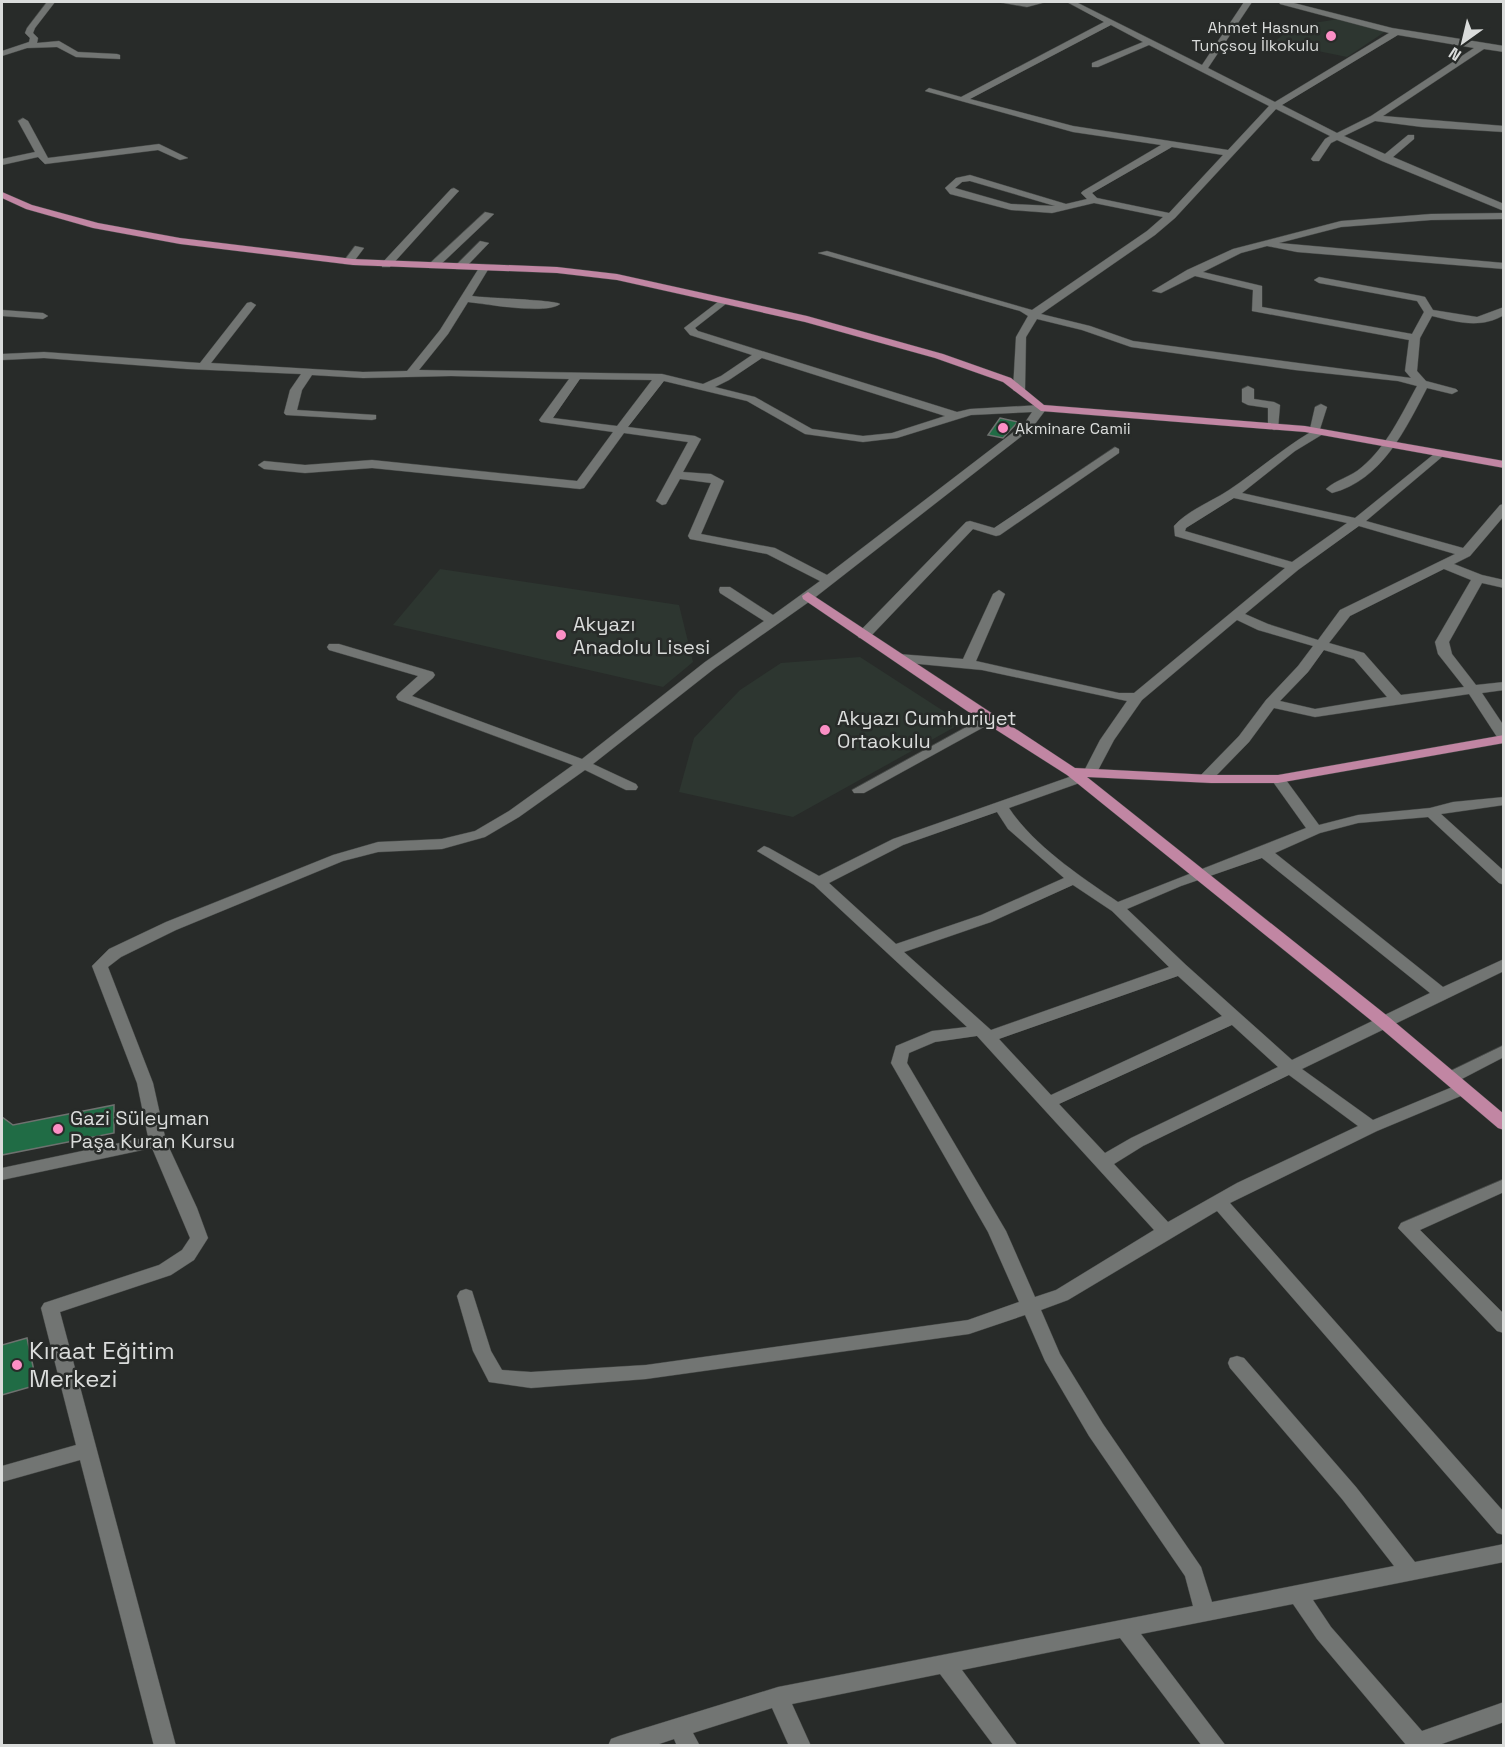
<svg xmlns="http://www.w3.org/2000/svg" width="1505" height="1747" font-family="'Space Grotesk',sans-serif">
  <rect width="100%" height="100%" fill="#282b29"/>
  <g fill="#2d3630">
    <polygon points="1339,19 1389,29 1347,57 1274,42 1294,26"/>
    <polygon points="440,569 679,605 693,662 663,687 393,625"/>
    <polygon points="860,657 962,723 793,817 679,792 694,738 740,690 781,663"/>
  </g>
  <g fill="#206c45" stroke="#6e716f" stroke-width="1.5">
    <polygon points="1000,418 1018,422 1003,438 988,435"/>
    <polygon points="114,1105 114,1133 2,1155 2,1117 13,1125"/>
    <polygon points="27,1338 37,1385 2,1395 2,1345"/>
  </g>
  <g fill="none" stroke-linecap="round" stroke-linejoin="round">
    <defs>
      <g id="minor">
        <polygon points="47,2 55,2 35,28 33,33 38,38 37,43 59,41 78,52 117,54 120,55 120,59 76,57 57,47 27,48 2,56 2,51 29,42 30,38 25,33 27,28"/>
        <polygon points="998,2 1046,2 1027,7"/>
        <path d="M1067 2H1076L1202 65 1244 2H1252L1208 68 1275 102 1389 33 1280 4 1279 2H1290L1392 28 1504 46V52L1484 49 1383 116 1504 126V132L1422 127 1375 121 1344 136 1385 154 1408 135H1414V139L1393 157 1504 204V211L1382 161 1337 140 1331 143 1319 161H1313L1311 159 1325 139 1330 136 1276 109 1175 218 1155 235 1041 314 1090 326 1133 341 1411 378 1405 371 1409 340 1252 311 1253 290 1195 276 1161 293 1152 291 1187 270 1233 249 1341 221 1431 214 1504 213V219L1431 220 1341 227 1279 243 1504 263V269L1297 252 1267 246 1241 253 1203 272 1262 286V307L1412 334 1424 312 1417 301 1319 283 1314 280 1319 277 1421 296 1425 297 1433 310 1477 317 1504 307V315C1481 329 1456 322 1432 316L1420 338 1417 371 1426 381 1456 389 1458 391 1452 394 1427 388C1405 430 1382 480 1332 493L1326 489C1335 480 1351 477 1362 467 1387 446 1401 415 1417 386L1398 381 1295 370 1131 347 1082 330 1037 319 1026 337 1025 390 1019 393 1013 390 1016 337 1028 316 1020 311 818 253 827 251 1032 310 1147 231 1163 217 1094 203 1052 213 1011 210 950 194 945 188 956 178 970 175 1066 204 1087 199 1081 193 1083 191 1161 145 1073 132 925 91 929 88 961 97 1104 22ZM1111 25 1143 42 1092 63V67H1098L1149 45 1269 106 1228 150 1073 126 970 99ZM1398 35 1474 48 1371 116 1337 133 1282 105ZM1172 147 1223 155 1169 213 1097 198 1092 193ZM970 181 1055 206 1011 204 955 188 962 182Z"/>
        <polygon points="23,118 28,121 48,158 159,144 188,158 180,160 158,150 45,164 38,157 2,165 2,159 35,152 18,121"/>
        <polygon points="454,188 459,191 457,193 390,267 382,267 382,263 451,189"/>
        <polygon points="485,212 494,214 437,268 429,268 429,264"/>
        <polygon points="480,241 489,243 464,269 456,269 456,265"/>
        <polygon points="355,246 364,248 352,264 344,264 343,262"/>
        <path d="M484 265 489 268 472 296C485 298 555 300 560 304 546 315 487 304 468 302L448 334 419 370 662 374 703 384 721 376 752 355 690 335 684 328 723 298 728 301 727 303 695 328 698 331 957 412 970 409 1041 405 1047 408 1032 428 813 599 715 668 593 764 636 784 638 787 636 790H626L585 770 519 817 485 837 442 849 378 852 343 861 176 930 121 957 108 967 153 1083 166 1141 197 1208 208 1238 194 1260 171 1275 60 1312 176 1746H154L80 1460 2 1482V1466L76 1445 41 1308 44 1303 159 1265 182 1250 190 1238 152 1148 2 1180V1168L148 1137 137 1083 92 966 109 949 166 922 333 855 378 842 442 839 475 831 509 811 573 765 398 700 396 697 398 694 418 676 329 650 327 647 329 644H339L433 672 435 675 433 678 412 696 582 759 705 662 764 621 720 593 719 590 720 587H730L773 615 820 581 767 554 690 539 688 536 711 483 680 479 666 504 662 505 656 501 688 442 624 433 584 488 580 489 372 468 305 473 264 469 258 465 264 461 305 465 372 460 577 481 613 432 541 422 539 420 569 379 451 376 363 378 312 375 302 390 297 410 376 415V419L372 420 286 415 284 413 290 390 301 374 187 369 44 358 2 360V354L44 352 200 363 247 303 251 302 256 305 211 363 363 372 407 371 440 330 479 268ZM762 358 945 416 892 433 863 436 812 429 755 397 715 387 729 380ZM580 379 652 380 617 426 553 418ZM664 381 747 401 805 434 863 442 897 438 971 415 1032 412 1024 424 827 575 775 548 701 534 724 481 711 474 683 472 701 439 695 436 628 427Z"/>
        <polygon points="2,310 43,313 48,316 43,319 2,316"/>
        <polygon points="1248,386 1254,389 1254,399 1274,402 1280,405 1278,429 1274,430 1268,427 1268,408 1248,405 1242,402 1242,389"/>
        <path d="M1321 404 1327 407 1320 429 1325 432 1323 434 1295 451 1242 493 1355 518 1439 450 1445 454 1443 456 1366 521 1463 548 1500 505 1504 504V516L1470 556 1454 564 1482 575 1504 580V588L1482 583 1449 642 1452 654 1476 685 1504 682V690L1482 693 1504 726V741L1499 740 1469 694 1315 717 1274 708 1249 742 1210 782H1200L1198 779 1200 776 1239 736 1266 700 1298 666 1313 646 1258 630 1237 620 1142 700 1114 740 1095 776H1086L1085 781 1009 808C1033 845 1081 877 1118 902L1306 828 1271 779 1273 776H1283L1319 825 1358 815 1430 808 1453 802 1504 797V805L1441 814 1504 871V885L1499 883 1428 817 1358 823 1320 833 1275 853 1443 987 1504 959V971L1302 1069 1373 1120 1462 1083 1468 1085 1470 1089 1468 1093 1377 1131 1230 1203 1504 1512V1535L1497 1533 1217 1211 1068 1300 1041 1310 1060 1354 1103 1424 1201 1567 1212 1602 1394 1566 1342 1499 1230 1368 1228 1363 1230 1358 1237 1356 1244 1358 1356 1487 1415 1562 1504 1544V1562L1313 1600 1331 1627 1422 1731 1504 1702V1722L1436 1746H1407L1317 1639 1293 1604 1141 1634 1226 1746H1202L1120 1638 962 1670 1018 1746H994L940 1674 792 1704 811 1746H789L772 1708 693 1733 700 1746H677L674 1739 653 1746H608L611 1739 619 1736 778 1687 1193 1606 1185 1576 1089 1436 1045 1361 1025 1315 969 1334 646 1379 531 1388 489 1382 473 1351 457 1296 460 1291 466 1289 472 1291 491 1351 502 1370 531 1372 646 1365 968 1320 1019 1302 988 1232 891 1063 896 1046 932 1031 967 1027 814 885 757 851 764 846 769 848 819 876 893 839 1075 775H1084L1083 773 1100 740 1127 701 982 670 898 662 891 658 898 654 963 659 993 594 999 590 1005 594 976 661 1119 693H1134L1285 568 1175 536 1174 526C1188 510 1211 502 1229 490 1256 472 1281 450 1309 433L1315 407ZM1234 498 1347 523 1292 562 1185 531 1186 528ZM1359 526 1455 554 1340 610 1318 640 1268 624 1245 614 1298 570ZM1444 569 1471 580 1435 642 1438 654 1464 687 1401 695 1364 653 1329 643 1350 616ZM1324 650 1354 659 1387 697 1315 709 1280 701 1308 672ZM997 812 1008 829 1064 878 981 915 896 944 829 883 903 845ZM1262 858 1430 993 1292 1060 1186 965 1127 909 1181 886ZM1073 885 1112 911 1169 967 991 1030 904 952 991 922ZM1178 976 1222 1016 1051 1095 999 1039ZM1232 1025 1278 1067 1131 1138 1105 1153 1059 1104ZM977 1036 1154 1230 1056 1290 1035 1297 1006 1231 907 1063 909 1053 935 1042ZM1289 1075 1358 1126 1237 1183 1168 1222 1114 1164 1143 1146Z"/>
        <polygon points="1115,447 1119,449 1119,453 1000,535 996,536 973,529 869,638 859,638 857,635 859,632 966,522 970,521 994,528"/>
        <polygon points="988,715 995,719 993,722 864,793 854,793 852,790"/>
        <polygon points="1504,1045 1504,1057 1456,1082 1444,1082 1442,1078 1444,1074"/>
        <polygon points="1504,1179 1504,1192 1420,1230 1504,1314 1504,1333 1497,1331 1398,1228 1401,1223"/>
      </g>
      <g id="major">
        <polygon points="2,192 32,205 98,223 180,238 353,259 557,267 617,274 807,316 943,354 1011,378 1044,405 1305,426 1504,461 1504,468 1305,432 1041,411 1003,382 935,358 805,322 617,280 557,273 353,265 180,244 93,228 26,209 2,198"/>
        <polygon points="808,592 1075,768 1211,775 1278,775 1504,735 1504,743 1278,783 1211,783 1087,777 1390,1018 1504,1114 1504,1130 1498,1128 1378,1026 1067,775 973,715 803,599 802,596"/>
      </g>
    </defs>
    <use href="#minor" stroke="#454846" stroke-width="1"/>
    <use href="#major" stroke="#454846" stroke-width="1"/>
    <use href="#minor" fill="#727573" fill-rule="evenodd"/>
    <use href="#major" fill="#c186a3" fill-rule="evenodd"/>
  </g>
  <g fill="#fb8fc5" stroke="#282b29" stroke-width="2">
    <circle cx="1331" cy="36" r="6"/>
    <circle cx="1003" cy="428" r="6"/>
    <circle cx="561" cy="635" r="6"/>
    <circle cx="825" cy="730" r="6"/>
    <circle cx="58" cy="1129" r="6"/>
    <circle cx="17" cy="1365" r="6"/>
  </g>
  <g text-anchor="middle" stroke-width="5" stroke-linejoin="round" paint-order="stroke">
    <g font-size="16" fill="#dadcdb" stroke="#282b29" text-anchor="end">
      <text x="1319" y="33">Ahmet Hasnun<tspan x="1319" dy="18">Tunçsoy İlkokulu</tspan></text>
      <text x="1015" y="434" text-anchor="start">Akminare Camii</text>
    </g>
    <g font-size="20" fill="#dadcdb" stroke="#282b29" text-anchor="start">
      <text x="573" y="631">Akyazı<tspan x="573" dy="23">Anadolu Lisesi</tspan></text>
      <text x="837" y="725">Akyazı Cumhuriyet<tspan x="837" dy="23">Ortaokulu</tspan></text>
      <text x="70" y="1125">Gazi Süleyman<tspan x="70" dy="23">Paşa Kuran Kursu</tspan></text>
    </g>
    <g font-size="24" fill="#dadcdb" stroke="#282b29" text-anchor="start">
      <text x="29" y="1359">Kıraat Eğitim<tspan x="29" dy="28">Merkezi</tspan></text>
    </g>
  </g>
  <rect width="1505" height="1747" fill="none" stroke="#dadcdb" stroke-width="6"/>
  <g transform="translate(1463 42) rotate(214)" stroke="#282b29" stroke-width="4.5" paint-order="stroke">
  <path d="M0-4.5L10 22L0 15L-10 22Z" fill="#dadcdb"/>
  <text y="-9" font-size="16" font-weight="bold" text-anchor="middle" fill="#dadcdb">N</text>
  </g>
</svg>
